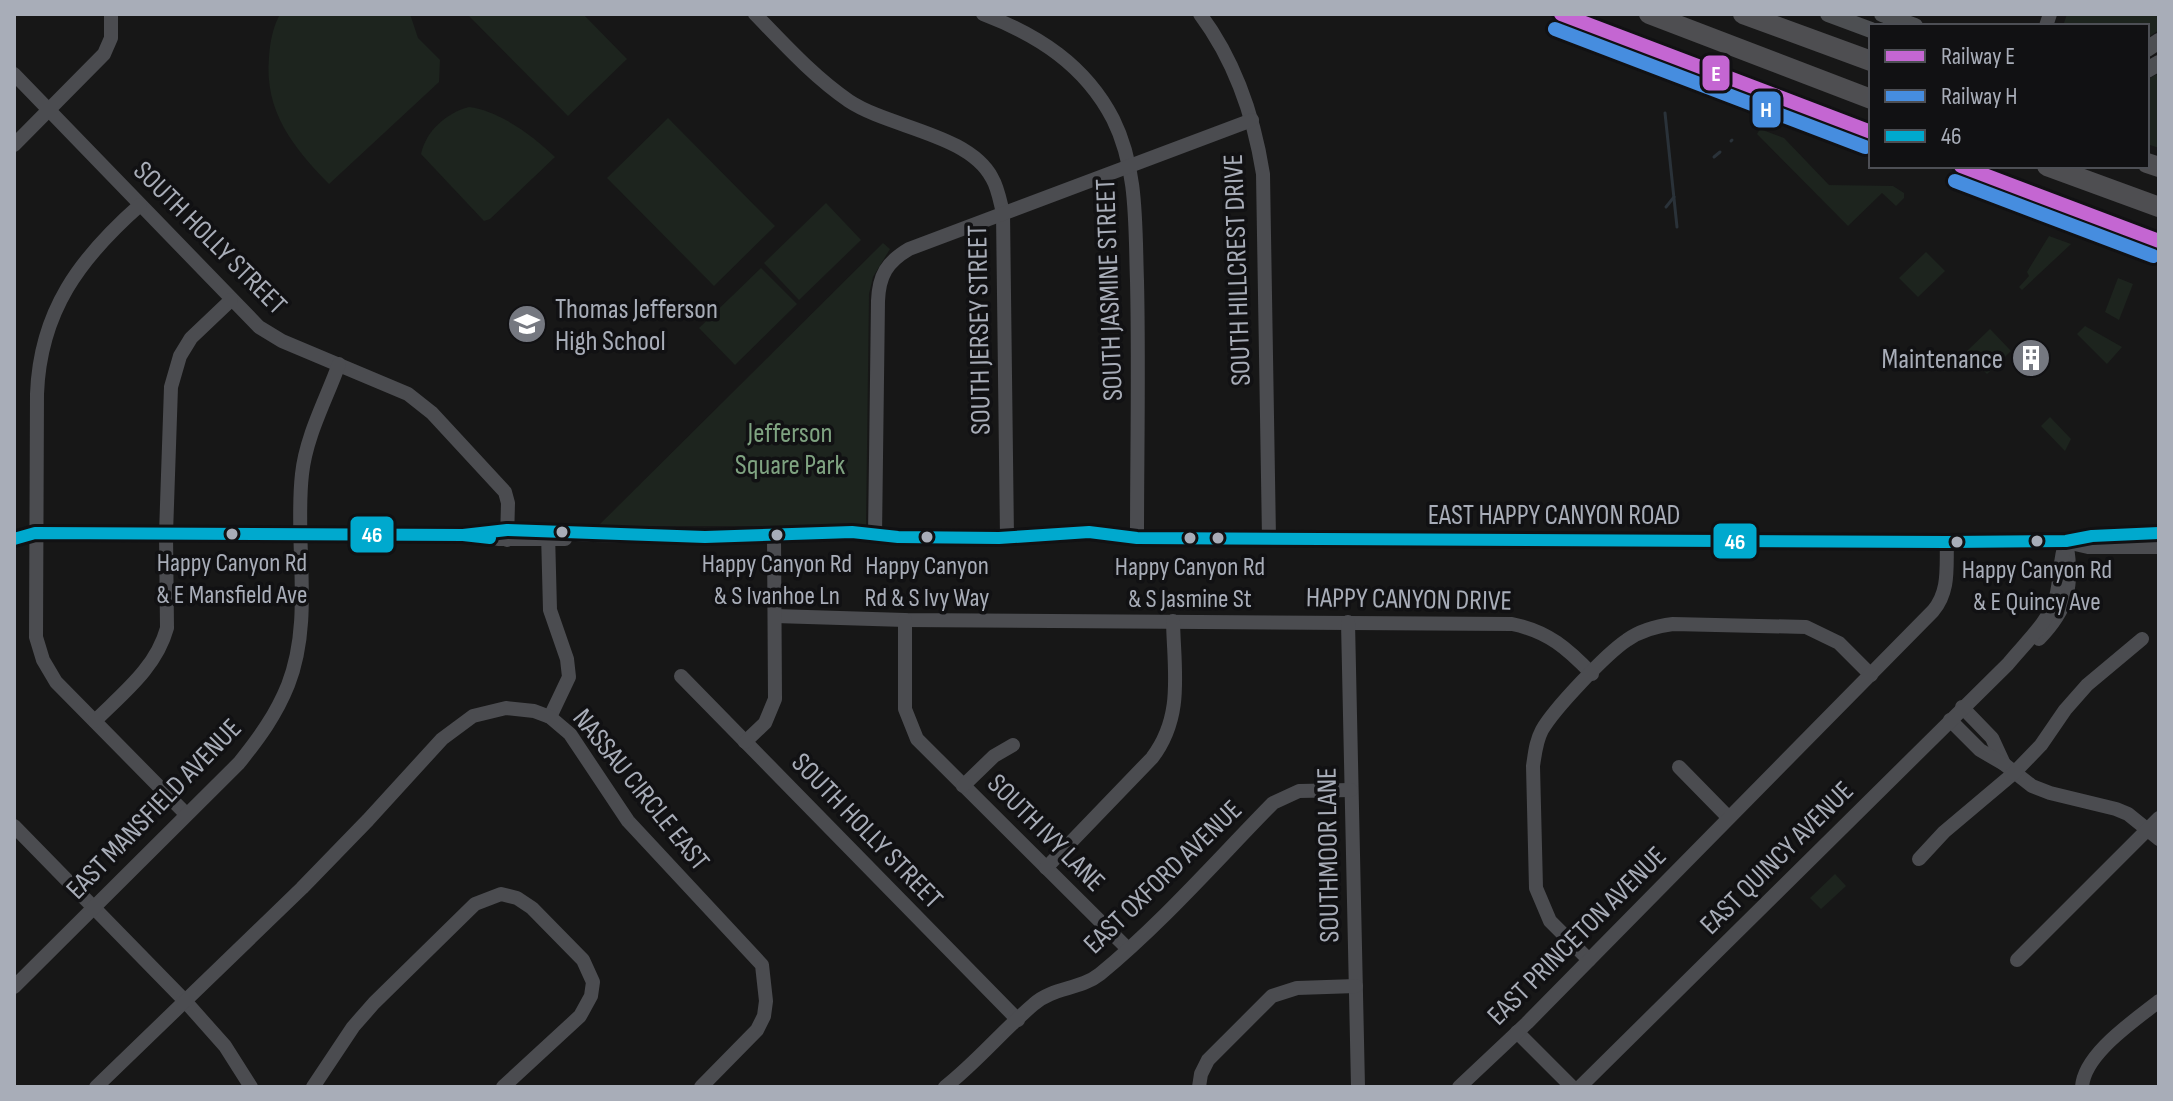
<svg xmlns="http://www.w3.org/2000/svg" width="2173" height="1101" font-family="'Sofia Sans Condensed',sans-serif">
  <rect width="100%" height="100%" fill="#171717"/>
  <g fill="#1d241e">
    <path d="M280 14H410L418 38 440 60 439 82 329 184C293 147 264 111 269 57 270 42 273 27 280 14Z"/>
    <polygon points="467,14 583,14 627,59 568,116"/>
    <polygon points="2067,14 2159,14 2159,30 2147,38 2147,26 2063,26"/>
    <polygon points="2159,73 2159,148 2147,144 2147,80"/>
    <path d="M469 107C500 111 533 136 555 157L490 219 484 221 421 154C426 131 446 113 469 107Z"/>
    <polygon points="668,118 775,226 714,286 607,178"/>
    <polygon points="1760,129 1784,138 1829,185 1893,186 1904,193 1904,198 1896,206 1882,193 1848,226 1757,134"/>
    <polygon points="826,203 861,240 799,300 764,263"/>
    <polygon points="2049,236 2071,244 2022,290 2019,287 2029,276 2027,272"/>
    <polygon points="883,243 890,249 873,277 869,294 866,526 598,526"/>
    <polygon points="1926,252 1945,271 1918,297 1899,278"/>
    <polygon points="761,268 797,304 735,365 699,328"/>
    <polygon points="2118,278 2133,284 2119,320 2105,312"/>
    <polygon points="2085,326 2122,347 2107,364 2077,334"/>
    <polygon points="1990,329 2011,351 1987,374 1966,352"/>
    <polygon points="2050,417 2071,439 2065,451 2041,426"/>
    <polygon points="1835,874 1846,886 1821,909 1810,898"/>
  </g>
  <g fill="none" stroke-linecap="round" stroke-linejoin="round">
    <g stroke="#2a3239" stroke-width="3">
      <polyline points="1665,113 1677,227"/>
      <polyline points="1731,141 1732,140"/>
      <polyline points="1714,157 1720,152"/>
      <polyline points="1666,207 1674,197"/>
    </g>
    <g stroke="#4b4c50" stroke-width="14">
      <path d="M755 14C785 45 814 77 849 101 890 128 969 134 992 178 998 188 1000 201 1003 213L1007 538"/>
      <path d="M983 14C1038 35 1085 65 1113 119 1138 169 1135 226 1137 281 1139 367 1137 452 1137 538"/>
      <path d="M1200 14C1235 61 1254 117 1263 174L1269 538"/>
      <polyline points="2046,26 2050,14"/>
      <polyline points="14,74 259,327 282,341 408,394 432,413 505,492 508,503 507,540"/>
      <polyline points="14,145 104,54 111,38 111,14"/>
      <path d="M140 205C80 258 40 311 37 394L36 637 43 660 56 682 186 814"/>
      <polyline points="548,533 550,610 567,659 569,677 550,717"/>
      <path d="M463 535 507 530 593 535 705 537 852 532C883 538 914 537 945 537 966 537 987 539 1007 538 1049 535 1096 527 1137 538L1947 542 2066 541 2092 536 2159 533"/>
      <path d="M875 536 878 301C879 275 887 262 909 249L1252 120"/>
      <polyline points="14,539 35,533 469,536"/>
      <polyline points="498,539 565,539"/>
      <polyline points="2066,542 2088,547 2159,547"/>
      <path d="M775 616 905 620 1512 624C1548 631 1568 649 1592 674"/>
      <polyline points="905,620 905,709 917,739 1128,949"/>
      <polyline points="1348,622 1358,1087"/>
      <path d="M2039 639C2068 609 2073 587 2067 546"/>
      <polyline points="681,676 1018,1020"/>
      <polyline points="1962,707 1992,738 2004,764"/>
      <polyline points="1950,720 1980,750 2004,764 2032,786 2050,793 2116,809 2128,814 2159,839"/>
      <path d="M95 721C123 693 156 668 167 628L166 534 171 387 180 356 191 338 231 300"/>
      <polyline points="745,742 765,723 775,699 774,536"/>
      <polyline points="1679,767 1728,817"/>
      <polyline points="963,786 994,756 1013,745"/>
      <polyline points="14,826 185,1001 225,1046 251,1087"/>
      <polyline points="1919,859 1944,832 2014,773 2041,745 2065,710 2087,685 2142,639"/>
      <path d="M1046 868 1152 758C1184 716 1174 671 1173 621"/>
      <path d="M1589 960 1550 921 1536 888 1533 766C1535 753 1536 741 1542 730 1554 709 1606 654 1627 640 1641 630 1657 626 1673 624L1806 627 1839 643 1871 675"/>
      <polyline points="2017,960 2159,818"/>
      <path d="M14 987 239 763C259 738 276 715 288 685 314 619 294 543 302 474 306 436 326 400 339 364"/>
      <polyline points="1517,1032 1572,1087"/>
      <polyline points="96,1087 302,888 368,820 442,739 473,716 506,708 534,711 550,717 570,734 628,821 762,965 766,1001 764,1016 757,1030 701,1087"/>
      <polyline points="313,1087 353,1027 374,1003 475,904 501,894 517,898 532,908 583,960 593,982 591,996 580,1016 503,1087"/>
      <path d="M945 1087C977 1062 1003 1030 1034 1004 1053 987 1080 990 1100 974 1162 923 1217 860 1273 803L1299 791 1351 790"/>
      <polyline points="1199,1087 1201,1074 1208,1060 1272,996 1297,988 1356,986"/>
      <path d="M1459 1087 1527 1023 1933 611C1950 591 1946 567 1947 542"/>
      <path d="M1580 1087 2008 664C2024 644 2049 622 2056 597 2061 578 2059 560 2066 541"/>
      <path d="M2082 1087C2084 1054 2134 1021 2159 1001"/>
    </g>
    <g stroke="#4d4f52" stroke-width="16">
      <polyline points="1828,14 1871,30"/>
      <polyline points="1882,14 1915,26"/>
      <polyline points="2147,49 2159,41"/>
      <polyline points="2147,70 2159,63"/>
    </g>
    <g stroke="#4e4e51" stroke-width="20">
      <polyline points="1649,14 1871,99"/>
      <polyline points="1743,14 1871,61"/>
      <polyline points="2147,163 2159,167"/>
      <polyline points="2047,166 2159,207"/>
    </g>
    <defs>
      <g id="bus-1">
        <polyline points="463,535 507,530 705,537 852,532 898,537 999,538 1089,532 1137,538 1947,542 2066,541 2092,536 2159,533"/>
        <polyline points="14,539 35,533 463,535 490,538"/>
      </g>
    </defs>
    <use href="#bus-1" stroke="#111113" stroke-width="18"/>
    <use href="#bus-1" stroke="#00a9ce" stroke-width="12"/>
    <defs>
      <g id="rail-1">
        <polyline points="1561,14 1871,132"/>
        <polyline points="1961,166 2159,241"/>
      </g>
      <g id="rail-2">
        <polyline points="1555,29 1865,147"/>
        <polyline points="1955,181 2153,256"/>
      </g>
    </defs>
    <use href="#rail-1" stroke="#111113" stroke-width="20"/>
    <use href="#rail-2" stroke="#111113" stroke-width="20"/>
    <use href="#rail-1" stroke="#c466d2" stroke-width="14"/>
    <use href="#rail-2" stroke="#468ddf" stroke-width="14"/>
  </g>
  <defs>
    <symbol id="school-disc" viewBox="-11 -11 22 22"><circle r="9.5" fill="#757880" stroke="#111113"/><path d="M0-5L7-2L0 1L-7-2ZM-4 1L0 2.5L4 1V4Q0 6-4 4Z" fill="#fff"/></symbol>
    <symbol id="building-disc" viewBox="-11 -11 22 22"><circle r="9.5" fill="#757880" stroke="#111113"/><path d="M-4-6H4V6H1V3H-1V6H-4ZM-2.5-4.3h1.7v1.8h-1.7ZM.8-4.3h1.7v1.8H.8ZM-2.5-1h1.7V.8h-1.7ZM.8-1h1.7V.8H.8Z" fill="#fff"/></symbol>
  </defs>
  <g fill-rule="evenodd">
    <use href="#school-disc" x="505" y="302" width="44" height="44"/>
    <use href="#building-disc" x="2009" y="336" width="44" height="44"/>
  </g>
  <g fill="#a8adb8" stroke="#111113" stroke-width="3">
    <circle cx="562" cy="532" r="7"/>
    <circle cx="232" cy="534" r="7"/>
    <circle cx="777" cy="535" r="7"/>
    <circle cx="927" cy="537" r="7"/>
    <circle cx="1190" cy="538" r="7"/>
    <circle cx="1218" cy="538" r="7"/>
    <circle cx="2037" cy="541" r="7"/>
    <circle cx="1957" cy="542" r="7"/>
  </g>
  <g text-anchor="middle" stroke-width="7" stroke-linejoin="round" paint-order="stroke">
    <g font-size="26" fill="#a8adb8" stroke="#111113">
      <text x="232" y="571">Happy Canyon Rd<tspan x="232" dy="32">&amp; E Mansfield Ave</tspan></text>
      <text x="777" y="572">Happy Canyon Rd<tspan x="777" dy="32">&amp; S Ivanhoe Ln</tspan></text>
      <text x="927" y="574">Happy Canyon<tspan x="927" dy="32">Rd &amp; S Ivy Way</tspan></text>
      <text x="1190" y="575">Happy Canyon Rd<tspan x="1190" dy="32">&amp; S Jasmine St</tspan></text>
      <text x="2037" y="578">Happy Canyon Rd<tspan x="2037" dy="32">&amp; E Quincy Ave</tspan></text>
    </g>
    <g font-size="28" fill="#a8adb8" stroke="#111113">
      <text transform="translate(211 237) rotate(45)" y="10">SOUTH HOLLY STREET</text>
      <text transform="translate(1236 270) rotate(-92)" y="10">SOUTH HILLCREST DRIVE</text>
      <text transform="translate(1108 290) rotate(-92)" y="10">SOUTH JASMINE STREET</text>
      <text transform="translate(978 330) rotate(-91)" y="10">SOUTH JERSEY STREET</text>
      <text x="1554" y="524">EAST HAPPY CANYON ROAD</text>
      <text transform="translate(1409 598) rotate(1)" y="10">HAPPY CANYON DRIVE</text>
      <text transform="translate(642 789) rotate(51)" y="10">NASSAU CIRCLE EAST</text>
      <text transform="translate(153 808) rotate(-46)" y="10">EAST MANSFIELD AVENUE</text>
      <text transform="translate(868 830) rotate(46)" y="10">SOUTH HOLLY STREET</text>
      <text transform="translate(1047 832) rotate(45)" y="10">SOUTH IVY LANE</text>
      <text transform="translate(1327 855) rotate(-91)" y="10">SOUTHMOOR LANE</text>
      <text transform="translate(1776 857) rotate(-45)" y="10">EAST QUINCY AVENUE</text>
      <text transform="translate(1162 876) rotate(-44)" y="10">EAST OXFORD AVENUE</text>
      <text transform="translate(1576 935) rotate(-45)" y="10">EAST PRINCETON AVENUE</text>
    </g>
    <g font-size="28" fill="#a8adb8" stroke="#111113" text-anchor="start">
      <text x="555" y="318">Thomas Jefferson<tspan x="555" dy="32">High School</tspan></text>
      <text x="2003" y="368" text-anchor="end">Maintenance</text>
    </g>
    <g font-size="28" fill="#7fa381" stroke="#111113">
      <text x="790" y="442">Jefferson<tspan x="790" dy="32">Square Park</tspan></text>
    </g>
  </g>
  <g stroke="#111113" stroke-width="3">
    <rect x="1701" y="54" width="30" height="38" rx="8" fill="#c466d2"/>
    <rect x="1751" y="90" width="31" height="39" rx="8" fill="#468ddf"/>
    <rect x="349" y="515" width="46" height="39" rx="8" fill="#00a9ce"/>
    <rect x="1712" y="522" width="46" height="38" rx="8" fill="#00a9ce"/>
  </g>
  <g font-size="22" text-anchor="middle" font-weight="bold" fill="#fff">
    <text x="1716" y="81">E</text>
    <text x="1766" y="117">H</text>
    <text x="372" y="542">46</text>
    <text x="1735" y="549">46</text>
  </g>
  <rect width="2173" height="1101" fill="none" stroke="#a8adb8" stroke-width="32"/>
  <rect x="1869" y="24" width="280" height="144" fill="#111113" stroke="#4d4f55" stroke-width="2"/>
  <rect x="1885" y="50" width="40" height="12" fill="#c466d2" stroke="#4d4f55" stroke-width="2"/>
  <text x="1941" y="64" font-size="24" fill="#a8adb8">Railway E</text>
  <rect x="1885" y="90" width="40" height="12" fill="#468ddf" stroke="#4d4f55" stroke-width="2"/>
  <text x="1941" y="104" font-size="24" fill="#a8adb8">Railway H</text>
  <rect x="1885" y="130" width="40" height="12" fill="#00a9ce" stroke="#4d4f55" stroke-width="2"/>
  <text x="1941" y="144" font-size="24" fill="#a8adb8">46</text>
</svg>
